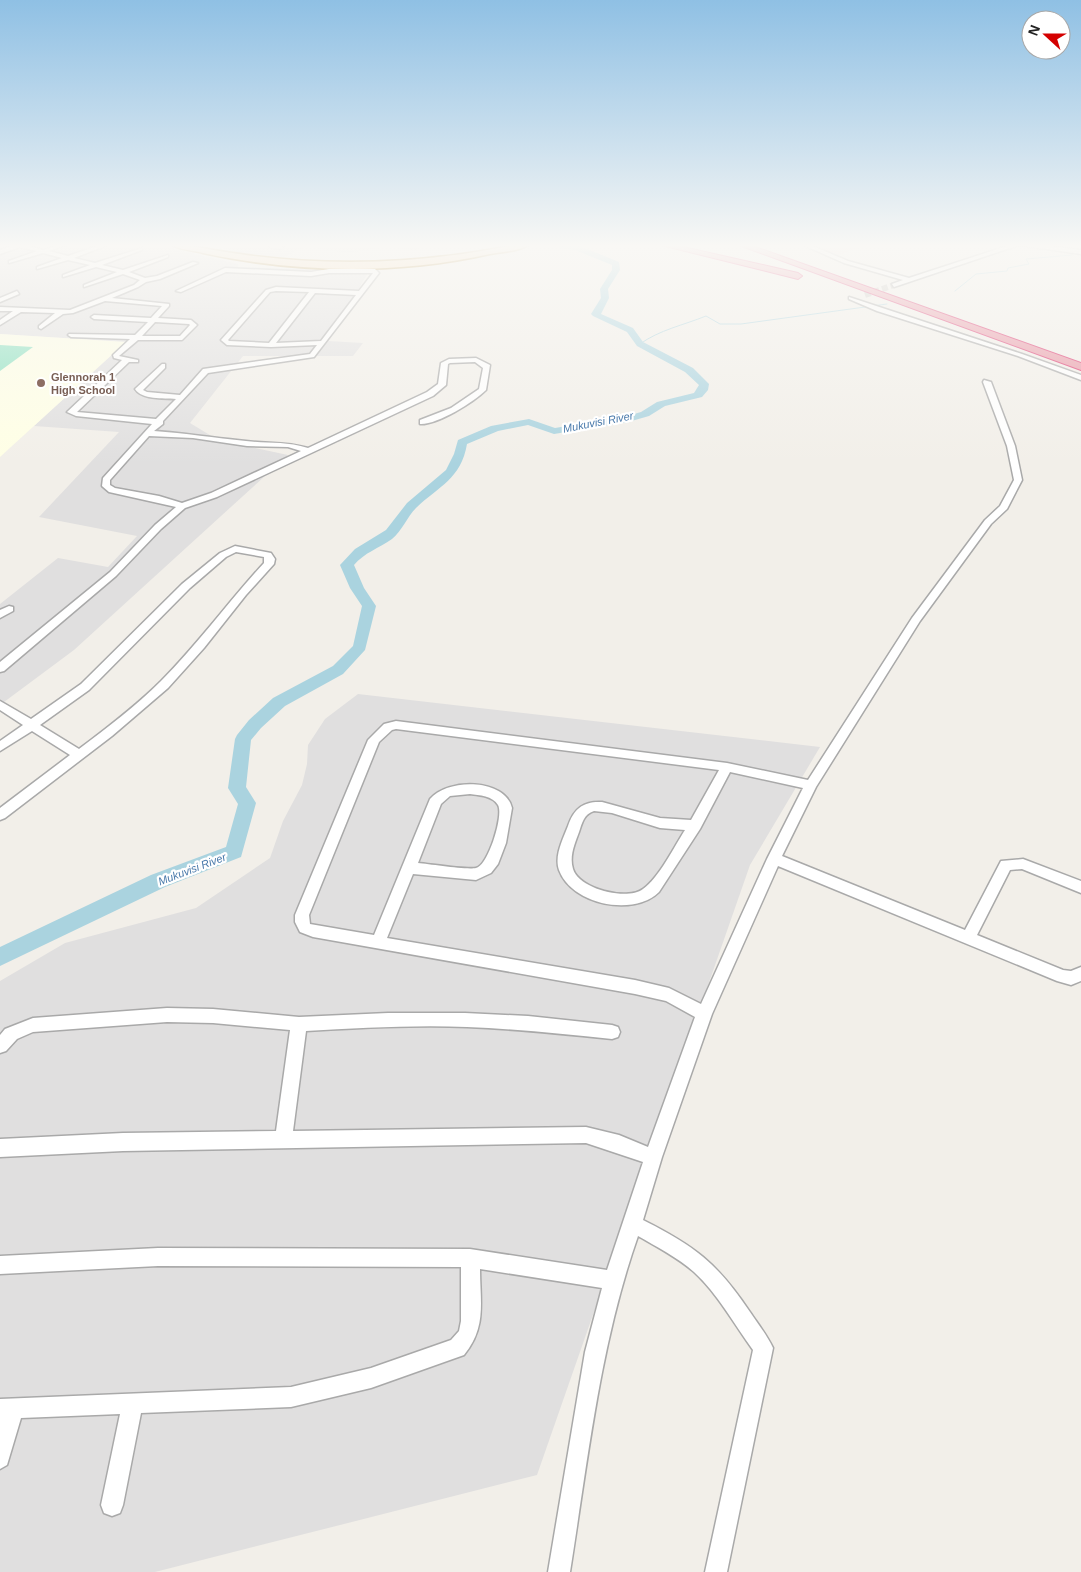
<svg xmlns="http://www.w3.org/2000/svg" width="1081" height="1572" font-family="Arial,sans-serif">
  <rect width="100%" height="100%" fill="#f2efe9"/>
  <g fill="#e0dfdf">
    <polygon points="0,244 151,244 238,264 238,267 369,271 328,341 363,343 353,356 243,356 190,423 218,440 288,455 74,650 0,705 0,604 58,558 108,567 137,536 39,517 119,432 34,426 125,342 0,334"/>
    <polygon points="203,244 426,244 415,250 386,247 348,253 305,247 283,257 242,253"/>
    <polygon points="358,694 820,747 750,865 537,1475 155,1572 0,1572 0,981 65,943 196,908 270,858 283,821 302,785 307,764 308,745 325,719"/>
  </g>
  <polygon fill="#f2dad9" points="808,244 870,244 838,255"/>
  <polygon fill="#ffffe5" points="0,334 126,342 0,457"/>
  <polygon fill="#88e0be" points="0,345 33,347 0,371"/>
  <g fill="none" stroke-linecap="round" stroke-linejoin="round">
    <g stroke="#aad3df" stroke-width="1">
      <polyline points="955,291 976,274 1007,271 1008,268 1029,264 1026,259 1072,255 1075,251 1081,250"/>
      <path d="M640 344C659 330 684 325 706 316L720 324H741L887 304"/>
    </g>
    <path fill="#aad3df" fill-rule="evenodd" d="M559 244 580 246 619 262 620 270 608 289 609 298 601 314 633 328 643 342 693 368 709 384 708 390 702 397 665 406 649 416 628 422 554 434 528 425 498 431 467 444C461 479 439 486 416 508 407 517 402 531 392 539 379 548 364 553 354 565L364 588 376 606 365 650 343 674 285 706 261 728 251 740 246 787 256 803 241 857 165 887 0 966V947L151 875 226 847 238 804 228 788 235 739 237 735 249 720 273 698 333 666 353 646 362 606 350 588 340 565 355 549 386 530 407 503 446 470 454 454 458 440 491 426 529 419 555 428 627 416 641 412 657 402 694 393 699 385 685 372 637 346 627 332 593 316 591 314 601 298 600 289 612 270V265L575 250 559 248Z"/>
    <polyline stroke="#c8c6c1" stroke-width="6" stroke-dasharray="6 3" stroke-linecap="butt" points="865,295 894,285"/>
    <defs>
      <g id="minor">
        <path d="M12 244H27L26 245 43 250 61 244H68L49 251 68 256 103 244H110L74 258 95 263 142 248V250L102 265 123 270 168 255V257L129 272 145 278 157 276 193 262 198 263 160 279 146 282 138 287 112 298 169 304V306L158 318 191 320 197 325 182 340H138L119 356 138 360V362H129L77 412 156 419 176 399C163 398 142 400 135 389L162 364H165V368L143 390 147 392 180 395 203 369 310 354 317 345 271 347 227 345 221 340 266 290 276 287 359 291 373 273H329L311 276 226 272 181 292 176 291 225 268 311 272 329 269H375L379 273 314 357 208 373 163 421V424L154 431C185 433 215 438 246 441 269 444 285 441 308 448L427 392 438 384 441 363 449 359 476 358 490 365 486 390C474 402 437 425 420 424V420L451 408 479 389 483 368 475 362 450 363 448 364 446 385 433 396 217 497 185 508 161 529 116 576 4 671 0 672V662L110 572 155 525 176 507 109 492 102 486 103 478 152 424 76 416 67 412 122 360 114 358 113 355 130 339 71 337 68 335 69 334 135 335 148 322 94 319 91 317 94 315 151 318 162 306 105 301 73 313 63 314 41 329 39 328V326L55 313 21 312 0 325V320L13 311H0V307L70 310 134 285 140 280 123 274 84 287V285L117 272 96 267 63 277V275L90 265 68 260 37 269V267L62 258 43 253 9 263V261L37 251 20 247 0 254V250L14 245ZM276 291 309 292 269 343 229 341 228 340 270 292ZM315 293 356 295 321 341 276 343ZM155 322 189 324 190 325 180 336H142ZM149 436 193 438 247 446 288 447 301 451 211 493 182 503 159 496 115 488 110 485V480Z"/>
        <polygon points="268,244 283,247 280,249 270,247"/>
        <polygon points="801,244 808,244 848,261 909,278 1013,244 1031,244 1081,250 1081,254 1019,245 894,287 892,284 903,280 844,263"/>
        <polygon points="17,291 19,294 0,302 0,298"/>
        <polygon points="849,297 1022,354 1081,375 1081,380 1018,356 877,311 849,299"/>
        <path d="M984 380 991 382 1015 446 1022 480 1007 509 991 524 920 621 816 787 782 856 965 930 1001 861 1023 859 1081 881V893L1022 869 1010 870 977 935 1063 970 1071 971 1081 967V981L1071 985 1057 981 778 866 712 1014 662 1157 643 1220C695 1246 717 1263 750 1312 758 1324 767 1335 773 1348L727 1572H705L753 1350C734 1324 718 1294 694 1272 677 1257 657 1247 638 1236 600 1344 588 1459 570 1572H548L585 1352 602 1288 480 1269C480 1302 487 1327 464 1355L371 1388 291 1407 141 1413 123 1505 120 1513 112 1516 104 1513 101 1505 120 1414 21 1418 7 1465 0 1469V1399L291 1387 371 1368 451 1340 459 1331 461 1321V1267L158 1266 0 1274V1256L158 1248 470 1249 607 1270 643 1162 586 1143 123 1151 0 1157V1139L123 1133 276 1131 290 1030 213 1023 167 1022 33 1032 17 1039 6 1051 0 1053V1035L5 1029 33 1018 167 1008 213 1009 299 1017 388 1013H465L528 1016 612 1025 618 1027 620 1032 618 1037 612 1039C564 1034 516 1029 467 1027 413 1025 359 1028 306 1031L293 1131 586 1127 619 1135 648 1147 695 1017 666 1001 635 994 313 937 300 932 295 922V915L368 740 384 724 396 721 727 763 808 780 912 618 985 520 1000 506 1014 480 1007 446 983 382ZM396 729 719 770 691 820 660 818 602 802C584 801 574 808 568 826 563 839 554 856 559 870 572 905 634 917 659 892L700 829 730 772 803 788 767 859 701 1004 669 988 635 980 387 938 413 874 476 880 491 873 498 864 506 843 512 808C505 778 447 778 430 799L374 935 310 924 309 915 379 742 392 730ZM470 794C479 795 493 796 498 805 504 815 488 866 476 868 466 870 430 864 418 863L441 804 450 796ZM594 811 612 813 660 828 685 830C674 847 659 878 643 889 627 901 579 889 573 869 569 856 575 843 579 832 582 823 584 814 594 811Z"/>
        <path d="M235 546 271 553 275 559 274 564 246 595 204 648 168 688 112 736 5 818 0 820V808L70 755 32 731 0 751V741L23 725 0 710V701L31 719 81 684 182 584 220 553ZM236 552 264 557V563C229 601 198 644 161 681 136 706 107 728 79 749L40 725 89 690 190 588 226 557Z"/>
        <polygon points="9,606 13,607 13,611 0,618 0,610"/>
      </g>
      <path id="major" d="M170 244H182C295 268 405 268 518 244H530C520 251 502 252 490 254 397 275 295 273 203 253 193 250 179 250 170 244Z"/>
      <g id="highway">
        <polygon points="657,244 670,244 798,273 802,276 798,279"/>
        <polygon points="736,244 747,244 1081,363 1081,370"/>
      </g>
    </defs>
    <use href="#minor" stroke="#a9a9a9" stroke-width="3"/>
    <use href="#major" stroke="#a06b00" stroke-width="3"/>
    <use href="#highway" stroke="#dc2a67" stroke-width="2"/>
    <use href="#minor" fill="#fff" fill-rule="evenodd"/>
    <use href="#major" fill="#fcd6a4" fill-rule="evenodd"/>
    <use href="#highway" fill="#e892a2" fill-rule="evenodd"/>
  </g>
  <linearGradient id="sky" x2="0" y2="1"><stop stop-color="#8fc0e4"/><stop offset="0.53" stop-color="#f9f8f5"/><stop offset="1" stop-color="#f9f8f5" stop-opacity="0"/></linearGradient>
  <rect width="1081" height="464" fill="url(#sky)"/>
  <circle fill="#8d6e63" stroke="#fff" stroke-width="2" cx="41" cy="383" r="5"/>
  <g text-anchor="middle" stroke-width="4.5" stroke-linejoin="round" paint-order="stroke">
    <g font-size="11" font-weight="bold" fill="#785e54" stroke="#fff" text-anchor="start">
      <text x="51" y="381">Glennorah 1<tspan x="51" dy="13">High School</tspan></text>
    </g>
    <g font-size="11" font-style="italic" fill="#4a7aab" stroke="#fff">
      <text transform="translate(598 422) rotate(-11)" y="4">Mukuvisi River</text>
      <text transform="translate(192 869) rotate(-21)" y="4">Mukuvisi River</text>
    </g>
  </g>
  <g transform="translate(1046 35) rotate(291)"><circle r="24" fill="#ffffff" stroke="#a7a7a7"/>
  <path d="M0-4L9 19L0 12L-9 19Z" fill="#d40000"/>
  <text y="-8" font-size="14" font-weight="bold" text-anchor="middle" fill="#222222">N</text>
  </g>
</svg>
